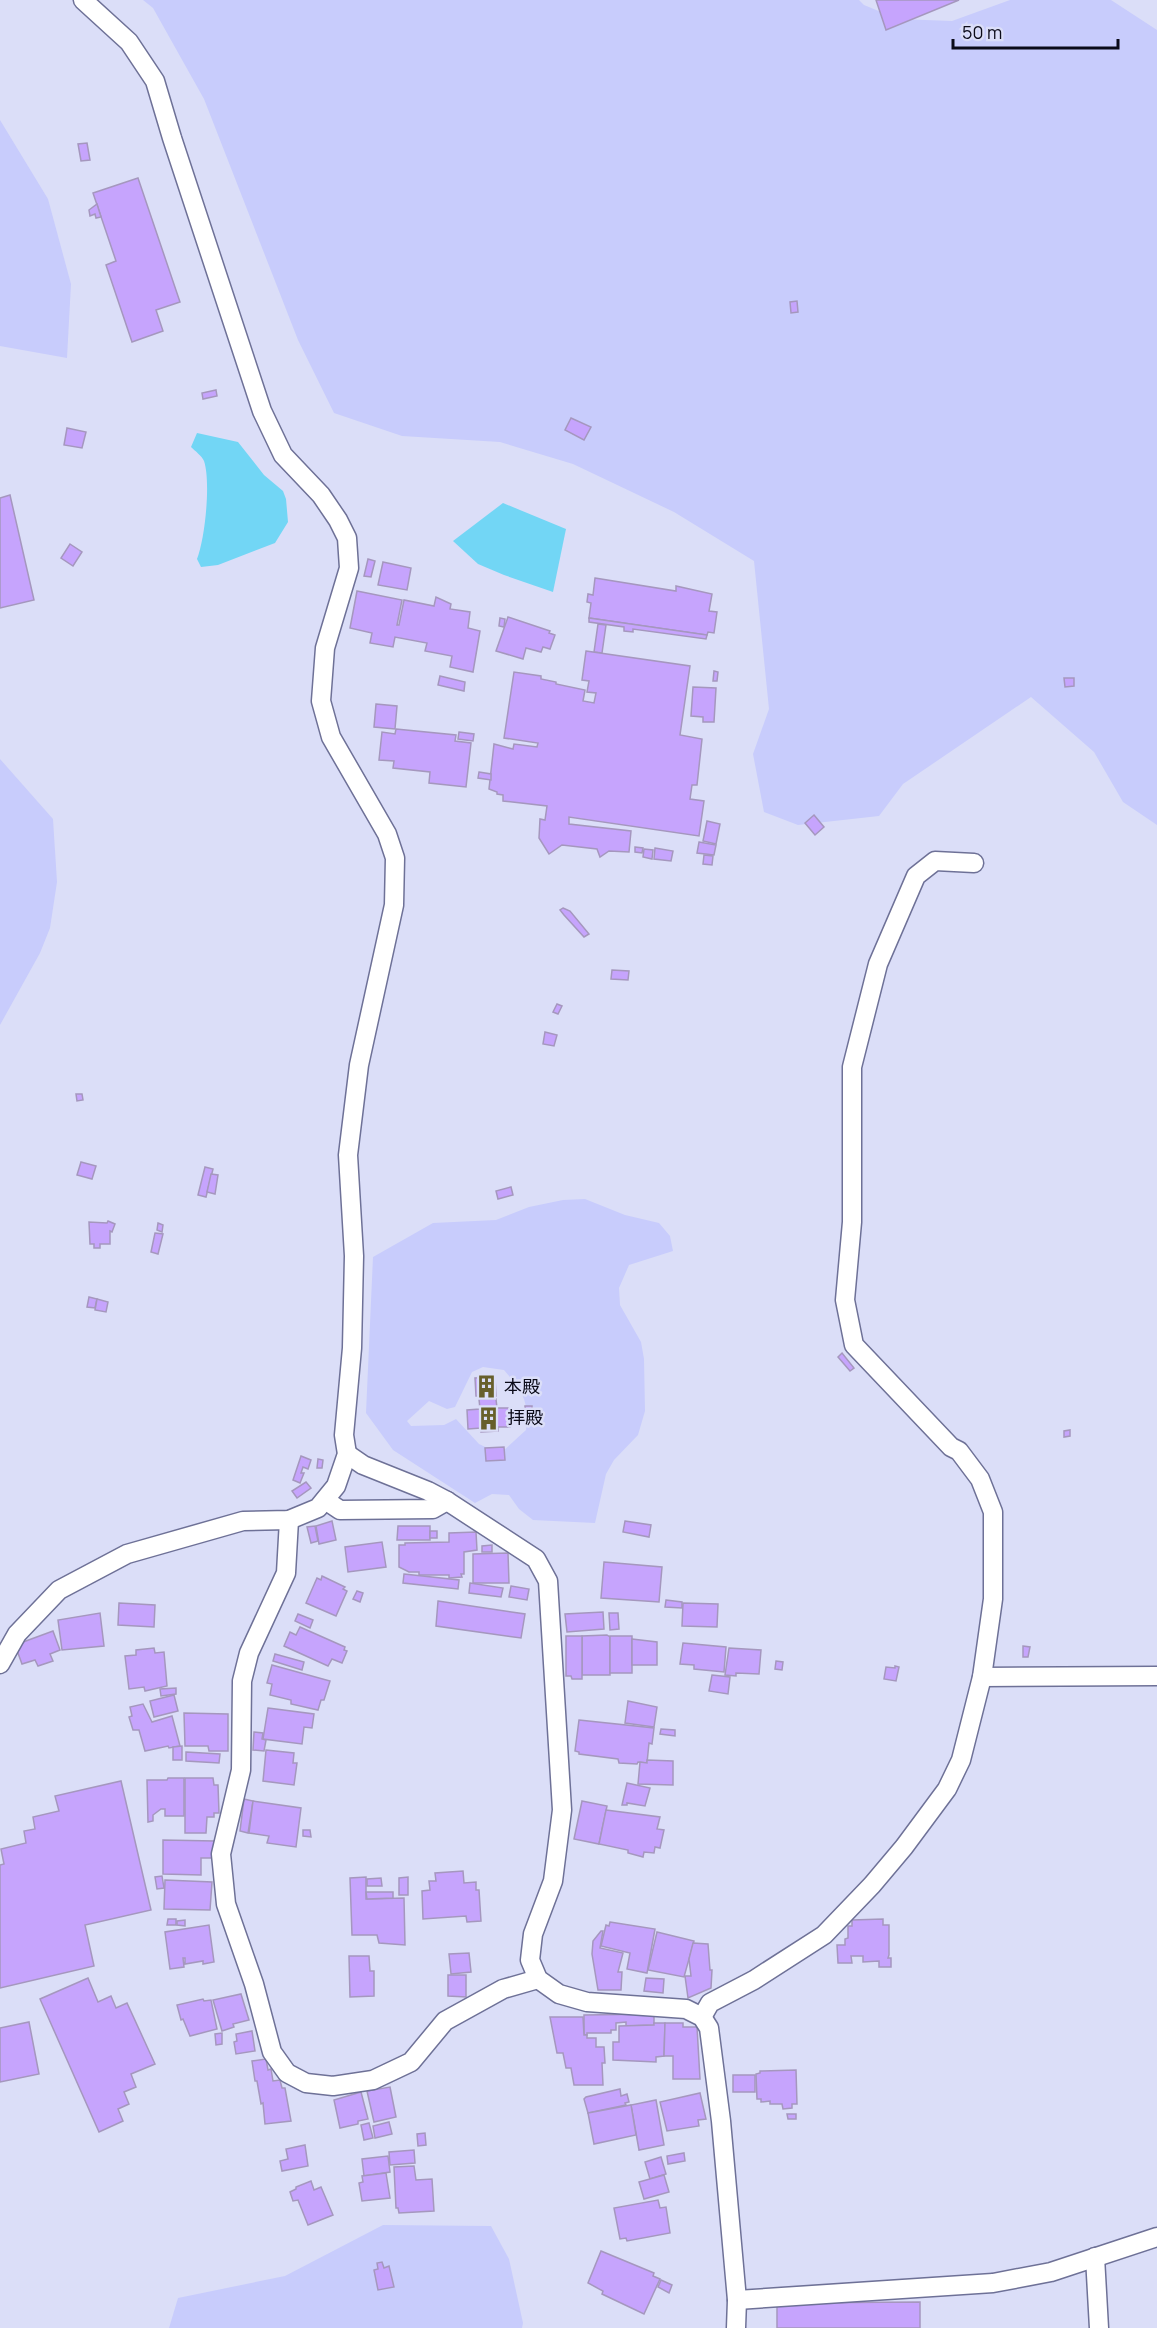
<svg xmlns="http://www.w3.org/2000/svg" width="1157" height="2328" font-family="Manrope,'Noto Sans JP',sans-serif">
  <rect width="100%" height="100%" fill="#dbdef8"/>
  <g fill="#c8ccfc" fill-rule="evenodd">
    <polygon points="143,0 859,0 864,5 898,19 952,21 1010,0 1111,0 1157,30 1157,825 1123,802 1094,752 1031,697 903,784 879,816 798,825 764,812 753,754 769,709 754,561 674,512 573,464 500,442 402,436 334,413 298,340 204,99 153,8"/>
    <polygon points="0,120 48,199 71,284 67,358 0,346"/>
    <polygon points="0,759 53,819 57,882 50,928 40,953 0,1025"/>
    <path d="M585 1199 625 1215 659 1223 670 1236 673 1251 629 1265 619 1288 620 1305 641 1342 644 1359 645 1411 638 1435 614 1460 606 1474 595 1523 533 1520 519 1509 509 1495 492 1494 475 1503 393 1450 366 1413 373 1257 433 1223 496 1220 529 1207 563 1200ZM483 1367 504 1370C523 1392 529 1400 526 1430L500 1454 479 1444 456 1419 444 1425 411 1426 407 1421 429 1401 447 1409 455 1407 472 1372Z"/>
    <polygon points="383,2225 491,2226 509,2259 523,2323 522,2328 169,2328 178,2298 285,2276"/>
  </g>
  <g fill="#72d6f5">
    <path d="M197 433 238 442 264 475 283 491 286 499 288 522 275 543 218 565 201 567 197 559C205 539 211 482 204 461 202 456 195 451 191 447Z"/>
    <polygon points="503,503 566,529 553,592 504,575 478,564 453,541"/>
  </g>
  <g fill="#c6a4fd" stroke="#a597be" stroke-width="1.5">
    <polygon points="876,0 959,0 886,30"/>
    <polygon points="87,143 90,160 81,161 78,144"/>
    <polygon points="138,178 180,302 156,310 163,331 132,342 106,265 116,261 93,193"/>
    <polygon points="97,204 101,217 96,218 95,214 90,216 89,210"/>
    <polygon points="797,301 798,312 791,313 790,302"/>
    <polygon points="216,390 217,396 203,399 202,393"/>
    <polygon points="571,418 591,427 584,440 565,430"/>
    <polygon points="67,428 86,432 82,448 64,445"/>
    <polygon points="10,495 34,600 0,608 0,498"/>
    <polygon points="70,544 82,552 73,566 61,558"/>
    <polygon points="368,559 375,561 371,577 364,576"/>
    <polygon points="383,562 411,568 407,590 378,585"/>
    <polygon points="595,578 676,591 676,586 712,594 709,611 717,612 714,633 708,632 707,635 589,618 591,603 587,602 588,594 593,595"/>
    <polygon points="357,591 402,600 397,625 399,625 404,600 434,606 436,597 451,604 450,609 470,612 468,628 480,631 473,672 450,667 452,656 425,651 427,643 395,637 393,647 370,643 372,633 350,628"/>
    <polygon points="508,617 550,631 549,633 555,635 550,649 543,647 541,652 526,648 523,659 496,651"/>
    <polygon points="500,618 505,619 504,627 499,626"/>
    <polygon points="589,618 707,635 706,639 633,629 633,632 624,631 624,627 589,622"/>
    <polygon points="598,624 606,625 602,653 594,652"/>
    <polygon points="586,651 690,666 680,735 702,739 697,785 692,785 690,799 704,801 699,836 569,817 569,824 631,831 629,852 609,851 600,857 597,849 562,845 549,854 539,838 540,819 545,820 547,806 503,801 503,795 497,794 497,792 489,789 494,744 513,749 514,744 537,747 538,743 504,738 514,672 541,676 541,679 556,682 556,684 585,690 583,701 594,703 596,693 587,692 589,681 582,680"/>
    <polygon points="714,671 718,672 717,681 713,681"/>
    <polygon points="440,676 465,682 464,691 438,685"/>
    <polygon points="1064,678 1074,678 1074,686 1065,687"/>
    <polygon points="693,687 716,688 714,722 703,722 703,717 691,716"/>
    <polygon points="376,704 397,706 395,729 374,727"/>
    <polygon points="396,729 456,735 455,741 471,743 466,787 429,783 430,772 393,768 394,761 379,760 382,732 395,734"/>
    <polygon points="459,732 474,734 473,741 458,739"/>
    <polygon points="479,772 491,774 491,780 478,778"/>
    <polygon points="814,815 824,827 815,835 805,823"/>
    <polygon points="707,821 720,824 716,844 703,841"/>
    <polygon points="699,842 716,845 714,855 697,853"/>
    <polygon points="635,847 643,848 642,853 635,852"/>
    <polygon points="655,848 673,851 671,861 654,859"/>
    <polygon points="644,849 653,850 652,859 643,857"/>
    <polygon points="704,855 713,856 712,865 703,864"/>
    <polygon points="563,908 570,911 589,934 584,937 564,915 560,910"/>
    <polygon points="612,970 629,971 628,980 611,979"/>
    <polygon points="557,1004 562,1006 558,1014 553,1012"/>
    <polygon points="545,1032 557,1035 554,1046 543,1044"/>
    <polygon points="76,1094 82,1094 83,1100 77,1101"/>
    <polygon points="81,1162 96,1166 92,1179 77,1175"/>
    <polygon points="205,1167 213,1169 206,1197 198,1195"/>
    <polygon points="211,1174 218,1175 215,1194 207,1192"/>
    <polygon points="511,1187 513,1195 498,1199 496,1191"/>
    <polygon points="108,1221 115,1224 112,1232 110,1231 110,1244 100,1244 100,1248 94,1248 94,1244 90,1244 89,1222 107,1223"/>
    <polygon points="158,1223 163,1225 162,1232 157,1230"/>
    <polygon points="155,1233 163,1234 158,1254 151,1252"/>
    <polygon points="89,1297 97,1299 95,1308 87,1307"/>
    <polygon points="97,1299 108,1302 106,1312 95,1310"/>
    <polygon points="842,1353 854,1368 850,1371 838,1357"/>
    <polygon points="495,1377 496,1396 476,1396 475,1378"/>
    <polygon points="479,1399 496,1399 497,1408 509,1408 510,1427 498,1427 498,1431 481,1432 481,1428 468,1429 467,1410 480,1409"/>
    <rect x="525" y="1406" width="7" height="7"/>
    <polygon points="1070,1430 1070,1436 1064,1437 1064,1431"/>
    <polygon points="504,1447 505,1460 486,1461 485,1448"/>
    <polygon points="301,1456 311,1460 308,1469 303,1467 301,1473 304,1473 300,1483 293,1480"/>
    <polygon points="318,1459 323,1460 322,1468 317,1468"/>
    <polygon points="306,1482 311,1488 297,1498 292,1491"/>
    <polygon points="332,1521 336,1540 319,1544 316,1526"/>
    <polygon points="625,1521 651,1525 649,1537 623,1532"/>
    <polygon points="315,1526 318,1541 311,1543 307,1527"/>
    <polygon points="398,1526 430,1526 430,1540 397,1540"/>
    <rect x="430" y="1531" width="7" height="7"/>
    <polygon points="476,1532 477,1550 464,1552 464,1574 461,1574 462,1577 449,1578 449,1575 419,1575 419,1572 409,1572 399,1567 399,1545 405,1545 405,1543 449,1542 449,1533"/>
    <polygon points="382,1542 386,1567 348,1572 345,1547"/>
    <polygon points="492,1545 492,1552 482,1552 482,1546"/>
    <polygon points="508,1553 509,1583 473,1583 473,1554"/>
    <polygon points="604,1562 662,1567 659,1602 601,1598"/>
    <polygon points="404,1574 459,1580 458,1589 403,1583"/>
    <polygon points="322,1576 345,1587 343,1589 347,1591 336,1616 306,1603 317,1578 321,1580"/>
    <polygon points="470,1583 503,1588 501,1597 469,1593"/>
    <polygon points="511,1586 529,1589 527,1600 509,1597"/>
    <polygon points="357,1591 363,1593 360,1602 353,1599"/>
    <polygon points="666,1600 682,1602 682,1608 665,1607"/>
    <polygon points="438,1601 525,1614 521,1638 436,1626"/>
    <polygon points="119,1603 155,1605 154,1627 118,1625"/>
    <polygon points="683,1603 718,1604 717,1627 682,1626"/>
    <polygon points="603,1612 604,1629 567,1632 565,1614"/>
    <polygon points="100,1613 104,1646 62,1650 58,1620"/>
    <polygon points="609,1613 618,1613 619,1629 610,1630"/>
    <polygon points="298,1614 313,1620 310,1628 295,1621"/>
    <polygon points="300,1627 345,1647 344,1650 347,1651 342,1663 332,1659 328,1666 284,1646 290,1632 296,1635"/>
    <polygon points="53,1631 60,1650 50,1654 53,1661 38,1666 35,1660 22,1664 15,1645"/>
    <polygon points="607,1635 610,1637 610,1675 582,1675 582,1636"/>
    <polygon points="566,1636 582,1636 582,1679 572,1679 571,1676 566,1676"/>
    <rect x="610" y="1636" width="22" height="37"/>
    <polygon points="632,1639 657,1642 657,1665 632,1665"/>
    <polygon points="683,1643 726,1647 724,1672 694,1669 694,1665 680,1664"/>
    <polygon points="1023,1646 1030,1647 1028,1657 1023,1657"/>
    <polygon points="154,1648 155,1653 164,1652 167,1686 145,1691 144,1687 129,1689 125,1656 136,1655 136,1650"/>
    <polygon points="729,1648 761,1650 759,1674 736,1673 736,1676 725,1675"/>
    <polygon points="275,1654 304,1662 302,1670 273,1661"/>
    <polygon points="776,1661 783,1662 782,1670 775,1669"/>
    <polygon points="272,1665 330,1681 324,1700 321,1700 318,1710 291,1704 291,1700 270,1695 272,1684 267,1683"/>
    <polygon points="895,1666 899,1667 896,1681 884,1679 886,1667 895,1668"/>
    <polygon points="712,1675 730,1677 728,1694 709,1691"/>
    <polygon points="176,1688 176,1694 161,1696 160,1689"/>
    <polygon points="174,1695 178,1711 154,1717 150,1701"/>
    <polygon points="628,1701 657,1707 654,1727 625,1723"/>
    <polygon points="143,1704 152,1722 172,1716 180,1746 169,1748 168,1746 145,1751 139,1730 133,1730 129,1717 132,1716 130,1707"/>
    <polygon points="268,1708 314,1714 312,1728 304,1727 302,1744 263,1739"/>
    <polygon points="184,1713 228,1714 228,1751 209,1751 208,1746 185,1746"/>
    <polygon points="579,1720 654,1728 652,1744 649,1743 647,1763 638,1762 637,1764 619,1763 618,1759 579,1754 579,1752 575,1751"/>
    <polygon points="661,1729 675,1730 675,1736 660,1734"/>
    <polygon points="254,1732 263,1733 262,1739 266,1740 264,1751 253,1750"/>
    <polygon points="182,1746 182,1760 173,1760 173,1747"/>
    <polygon points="266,1750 294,1753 293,1763 297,1763 294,1785 263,1781"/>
    <polygon points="186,1752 220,1754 219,1763 186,1761"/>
    <polygon points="647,1760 673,1761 673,1785 638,1784 640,1762 647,1763"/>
    <polygon points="168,1778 184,1778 184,1816 165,1816 165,1809 161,1809 153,1815 153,1821 148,1822 147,1780 167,1780"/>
    <polygon points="185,1778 213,1778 214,1785 218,1785 219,1813 214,1813 214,1817 207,1817 206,1833 185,1833"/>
    <polygon points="121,1781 151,1910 85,1925 94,1966 0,1988 0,1865 4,1864 1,1849 26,1843 24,1831 35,1829 33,1817 59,1811 55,1796"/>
    <polygon points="627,1783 650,1788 645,1806 627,1803 627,1805 622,1805"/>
    <polygon points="244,1799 253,1801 248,1833 240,1831"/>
    <polygon points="253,1801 301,1808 296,1847 267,1843 269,1836 249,1833"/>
    <polygon points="582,1801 607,1806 599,1844 574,1839"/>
    <polygon points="606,1810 660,1817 657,1829 664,1830 660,1848 655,1847 654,1853 644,1852 643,1857 628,1853 628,1850 599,1844"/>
    <polygon points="303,1830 310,1830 311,1837 303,1836"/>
    <polygon points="163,1840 215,1841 215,1858 201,1858 201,1875 163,1874"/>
    <polygon points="463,1871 464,1883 476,1882 476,1890 479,1890 481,1921 467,1922 466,1916 423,1919 422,1891 430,1890 429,1881 436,1881 435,1873"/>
    <polygon points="162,1876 164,1888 157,1889 155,1877"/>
    <polygon points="366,1877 366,1899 404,1898 405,1945 379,1943 377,1935 352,1935 350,1878"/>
    <polygon points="408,1877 408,1895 399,1895 399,1878"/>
    <polygon points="381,1878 382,1886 367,1886 367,1879"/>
    <polygon points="165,1880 212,1882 210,1910 164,1909"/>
    <polygon points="366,1892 393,1892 393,1898 367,1899"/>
    <polygon points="168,1919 176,1919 176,1925 167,1925"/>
    <polygon points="883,1919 883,1925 889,1925 889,1955 888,1958 891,1958 891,1967 879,1967 879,1961 863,1962 863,1956 851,1956 852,1963 838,1963 837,1945 845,1945 845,1939 848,1938 848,1926 852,1926 852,1920"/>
    <polygon points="185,1920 185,1926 177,1925 177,1921"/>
    <polygon points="610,1922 655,1929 647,1973 627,1969 630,1953 601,1946 606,1925 609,1926"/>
    <polygon points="209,1925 214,1962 203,1964 203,1961 185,1964 185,1958 183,1958 184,1967 170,1969 165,1932"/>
    <polygon points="601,1931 603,1931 600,1948 623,1953 618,1972 622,1972 621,1990 598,1990 592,1954 593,1941"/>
    <polygon points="657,1932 694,1941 684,1977 648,1970"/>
    <polygon points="693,1943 708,1944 710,1970 712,1970 711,1988 688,1998 685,1976 691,1976 689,1959"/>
    <polygon points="469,1953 471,1972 451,1974 449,1954"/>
    <polygon points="349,1956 369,1956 370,1971 374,1971 374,1996 350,1997"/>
    <polygon points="448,1975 466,1975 466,1997 448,1996"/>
    <polygon points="88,1978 98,2002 111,1996 116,2008 127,2003 155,2064 131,2074 136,2087 124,2092 129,2104 118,2109 123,2121 99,2132 40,1999"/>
    <polygon points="646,1978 664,1979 663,1993 644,1991"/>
    <polygon points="241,1994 249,2020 233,2024 234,2027 222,2031 213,2000"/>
    <polygon points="203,1999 204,2001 211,2000 217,2029 190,2036 183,2019 181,2020 177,2005"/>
    <polygon points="654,2014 654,2025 626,2026 626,2022 616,2023 616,2030 611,2030 611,2033 587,2033 587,2035 584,2035 584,2015"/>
    <polygon points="550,2017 583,2017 584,2035 587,2035 587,2038 596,2038 596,2047 604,2047 605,2063 602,2063 603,2085 574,2085 571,2068 566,2068 563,2053 557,2053"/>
    <polygon points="29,2022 39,2074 0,2082 0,2028"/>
    <polygon points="654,2023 665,2023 664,2056 656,2057 656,2062 613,2060 613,2042 619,2042 619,2026 654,2025"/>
    <polygon points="665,2023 683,2023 683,2027 697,2027 700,2079 673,2079 673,2056 664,2056"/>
    <polygon points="252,2031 255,2051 236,2054 234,2042 237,2041 236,2034"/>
    <polygon points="222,2033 222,2044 216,2045 215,2034"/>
    <polygon points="266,2059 268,2070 271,2069 273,2081 280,2080 282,2088 285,2088 291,2121 265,2124 263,2103 261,2104 257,2081 255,2081 252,2061"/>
    <polygon points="796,2070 797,2104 792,2104 792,2108 783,2109 782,2104 770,2104 770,2101 761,2102 761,2099 757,2099 756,2074 760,2073 760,2071"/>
    <rect x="733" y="2075" width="22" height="17"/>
    <polygon points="390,2087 396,2117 374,2122 367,2091"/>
    <polygon points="620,2089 621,2096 627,2094 629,2102 625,2103 626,2105 588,2113 584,2099 586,2097"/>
    <polygon points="361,2092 368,2119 358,2121 358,2124 340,2128 334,2100"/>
    <polygon points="700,2093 706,2119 698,2120 699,2126 667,2131 660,2102"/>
    <polygon points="656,2100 664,2145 639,2150 631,2105"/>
    <polygon points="631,2105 636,2135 594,2144 588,2113"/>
    <polygon points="787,2114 796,2114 796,2119 788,2119"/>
    <polygon points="389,2122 392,2134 375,2138 373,2126"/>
    <polygon points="369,2123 373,2138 364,2140 361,2125"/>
    <polygon points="425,2133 426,2145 418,2146 417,2134"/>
    <polygon points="305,2145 308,2166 282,2171 280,2161 288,2159 286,2149"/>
    <polygon points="414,2150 415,2163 390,2165 389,2152"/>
    <polygon points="684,2153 685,2161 668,2164 667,2156"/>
    <polygon points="388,2156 390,2172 364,2176 362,2159"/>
    <polygon points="661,2157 666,2174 650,2179 645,2162"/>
    <polygon points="414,2166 416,2180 432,2179 434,2211 399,2213 398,2208 396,2208 394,2167"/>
    <polygon points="386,2173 390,2198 362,2201 359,2183 363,2182 362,2176"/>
    <polygon points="664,2175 669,2192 644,2199 639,2182"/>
    <polygon points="311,2181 314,2190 321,2187 333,2215 308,2225 298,2200 293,2201 290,2192 296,2189 296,2187"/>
    <polygon points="658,2200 660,2208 666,2207 670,2233 627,2241 626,2238 620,2239 614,2208"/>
    <polygon points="601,2251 654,2273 653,2276 660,2279 644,2314 602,2294 603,2291 588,2283"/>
    <polygon points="382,2262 384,2268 389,2266 394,2287 378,2290 374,2270 378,2269 377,2263"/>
    <polygon points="661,2280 672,2285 669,2293 658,2287"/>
    <polygon points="920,2302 920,2328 777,2328 777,2303"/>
  </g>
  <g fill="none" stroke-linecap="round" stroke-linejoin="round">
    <defs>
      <g id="minor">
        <polyline points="347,1454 363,1465 428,1491 447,1501 536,1559 548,1581 562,1810 553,1881 533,1934 530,1960 538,1979 559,1994 587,2002 686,2009 702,2017 709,2028 721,2121 737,2300 736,2328"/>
        <polyline points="325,1500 340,1510 433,1509 447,1501"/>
        <polyline points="289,1520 286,1573 249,1653 242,1681 241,1770 221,1854 226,1904 254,1984 272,2052 287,2073 306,2083 333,2086 373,2080 411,2062 445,2021 503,1989 538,1979"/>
        <polyline points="0,1664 17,1634 59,1590 127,1554 243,1521 289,1520 318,1508 336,1486 347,1454 344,1435 352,1348 354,1256 348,1155 359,1065 394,905 395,858 387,834 331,737 321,701 325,648 349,568 347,538 338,520 321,495 283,455 262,411 172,138 155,81 129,42 83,0"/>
        <polyline points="982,1677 1157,1676"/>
        <polyline points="702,2017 710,2003 754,1980 824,1935 872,1885 904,1847 947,1789 961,1760 982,1677 993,1599 993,1512 980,1479 959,1451 951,1447 854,1345 845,1300 852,1222 852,1067 878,964 916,876 935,861 974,863"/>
        <polyline points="1095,2257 1099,2328"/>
        <polyline points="737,2300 993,2283 1051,2272 1157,2237"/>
      </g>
    </defs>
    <use href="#minor" stroke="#6e7197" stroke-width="21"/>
    <use href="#minor" stroke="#fff" stroke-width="18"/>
  </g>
  <defs>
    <symbol id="building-bare" viewBox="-9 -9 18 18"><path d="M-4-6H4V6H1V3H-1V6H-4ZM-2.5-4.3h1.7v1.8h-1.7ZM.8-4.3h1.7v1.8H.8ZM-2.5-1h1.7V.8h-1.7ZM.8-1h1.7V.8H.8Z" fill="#675f2b" stroke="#dbdef8" stroke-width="2.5" paint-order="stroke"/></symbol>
  </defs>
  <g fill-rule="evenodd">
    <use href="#building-bare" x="470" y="1370" width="33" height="33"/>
    <use href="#building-bare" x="472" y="1402" width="33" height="33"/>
  </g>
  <g text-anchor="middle" stroke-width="5" stroke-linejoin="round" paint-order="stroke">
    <g font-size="18" fill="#0b0b19" stroke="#dbdef8" text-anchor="start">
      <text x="504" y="1393">本殿</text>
      <text x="507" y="1424">拝殿</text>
    </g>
  </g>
  <path d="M953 39v9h165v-9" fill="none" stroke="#0b0b19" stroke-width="3"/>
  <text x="962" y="39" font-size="18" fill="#0b0b19" stroke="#dbdef8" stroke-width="4.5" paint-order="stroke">50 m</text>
</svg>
